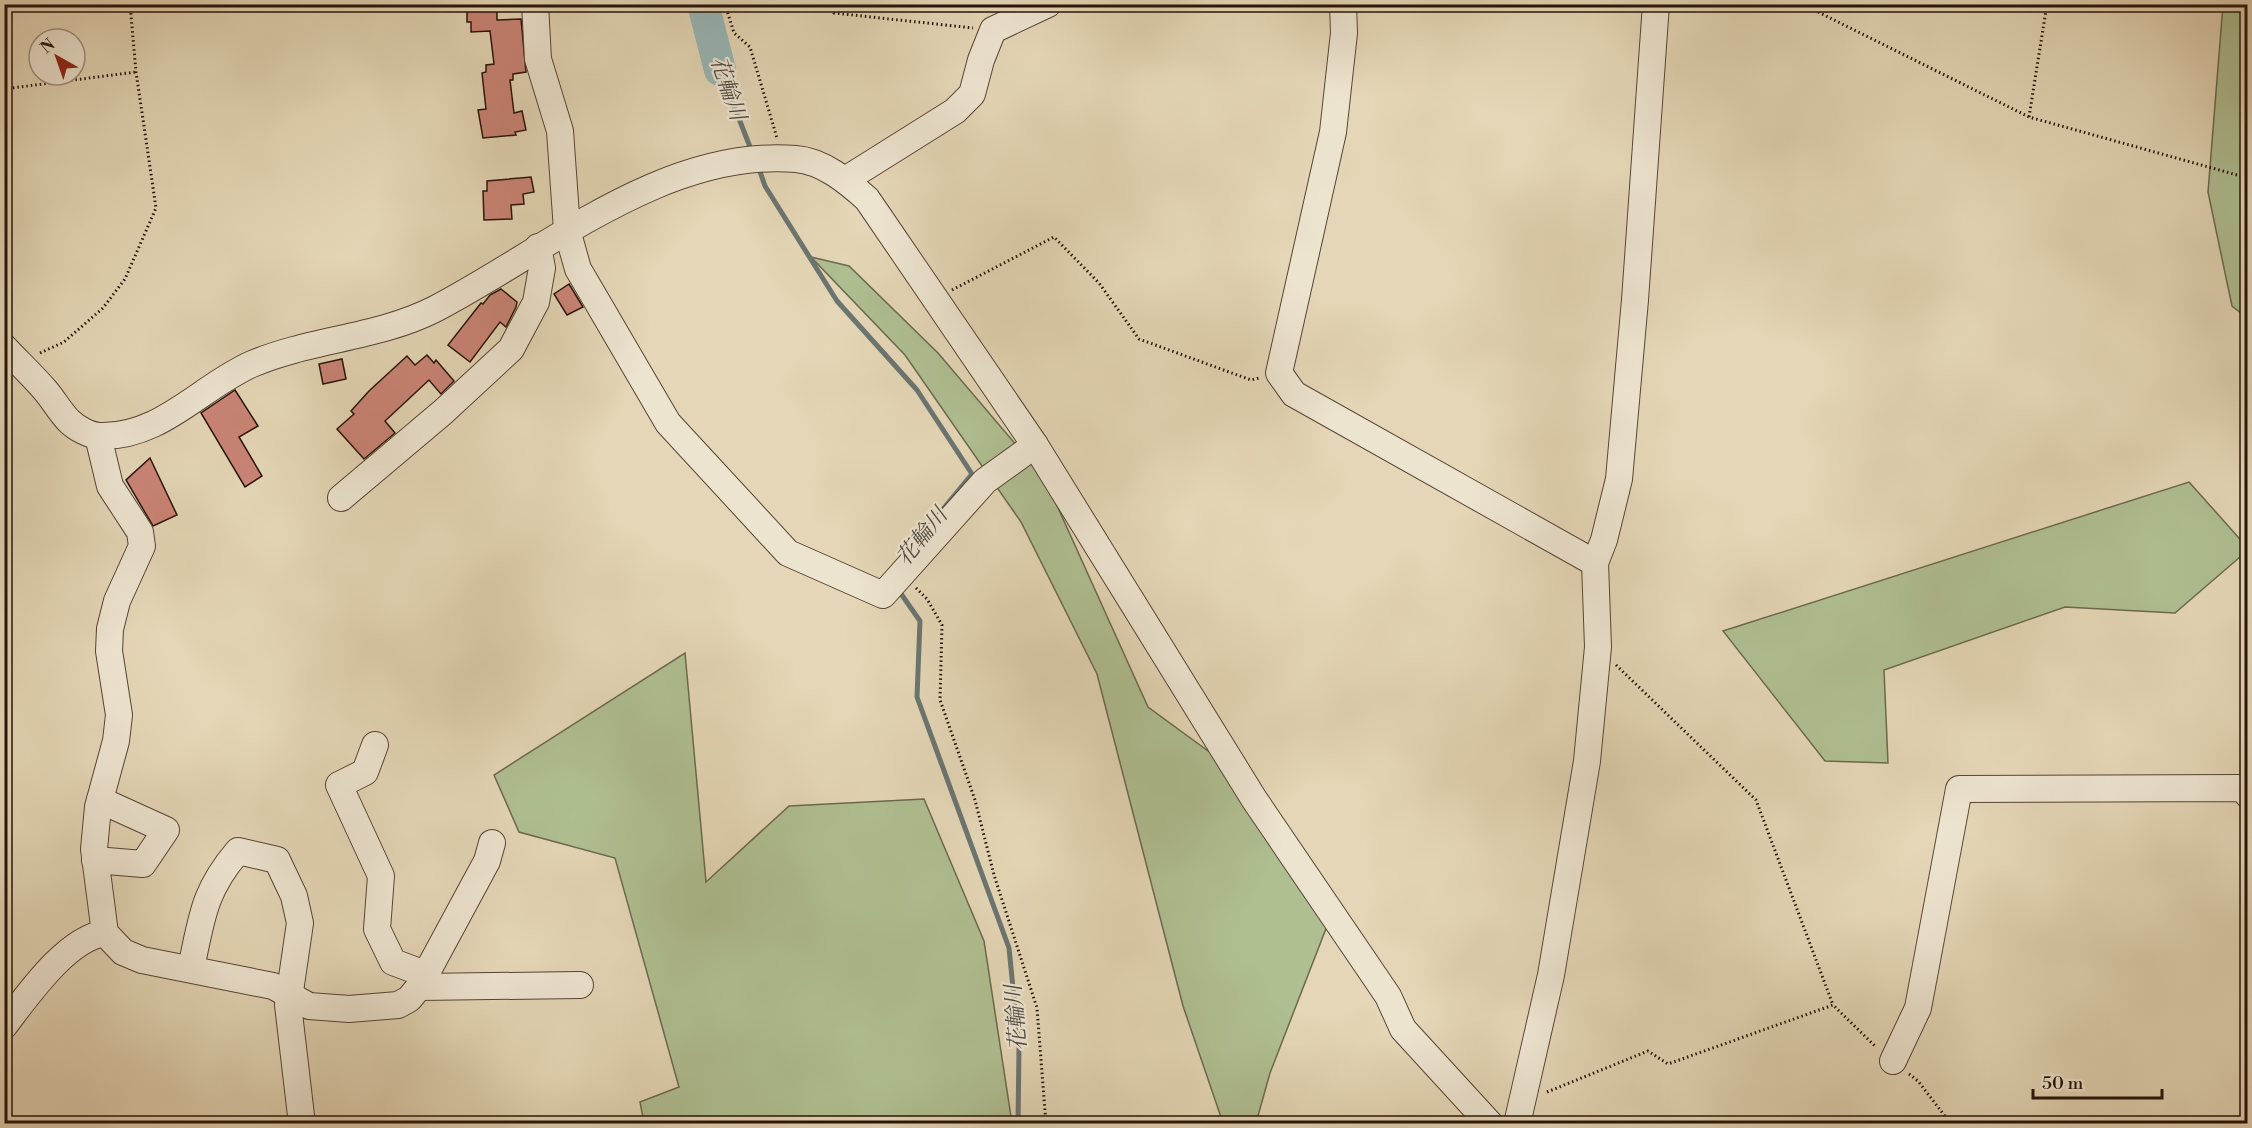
<svg xmlns="http://www.w3.org/2000/svg" width="2252" height="1128" font-family="'Libre Bodoni','Noto Serif JP',serif">
  <rect width="100%" height="100%" fill="#e4d6b6"/>
  <filter id="stains"><feTurbulence type="fractalNoise" baseFrequency=".00333" numOctaves="4"/><feColorMatrix values="0 0 0 0 .2 0 0 0 0 .09 0 0 0 0 .02 0 0 0 .5 -.17"/></filter>
  <radialGradient id="worn" r=".72"><stop offset=".6" stop-color="#630" stop-opacity="0"/><stop offset="1" stop-color="#630" stop-opacity=".3"/></radialGradient>
  <g fill="#afbf92" stroke="#6b694e" stroke-width="1.5">
    <polygon points="2223,5 2247,5 2247,318 2232,306 2208,192"/>
    <polygon points="811,257 849,266 938,353 1045,479 1148,707 1219,759 1327,926 1270,1073 1256,1123 1223,1123 1183,1006 1097,674 1021,522 905,355"/>
    <polygon points="2189,482 2247,547 2247,551 2175,613 2065,607 1884,670 1888,763 1825,761 1723,631"/>
    <polygon points="685,653 706,882 789,806 924,799 984,941 1012,1123 644,1123 640,1102 679,1087 615,858 519,832 494,775"/>
  </g>
  <g fill="none" stroke-linecap="round" stroke-linejoin="round">
    <g stroke="#6b7571" stroke-width="5">
      <polyline points="720,70 752,152"/>
      <polyline points="758,166 765,186 837,301 917,390 972,474 939,514"/>
      <polyline points="897,588 920,621 917,697 1009,948 1019,1048 1018,1124"/>
    </g>
    <polyline stroke="#98b7b7" stroke-width="32" points="703,4 720,70"/>
  </g>
  <g fill="#ca8476" stroke="#271309" stroke-width="1.5">
    <polygon points="467,4 497,4 497,20 521,19 526,72 513,74 513,80 510,80 514,113 522,111 526,130 515,132 516,135 483,138 478,110 486,109 482,73 486,72 486,65 494,64 490,31 471,32 471,22 467,22"/>
    <polygon points="531,177 534,192 523,194 524,204 511,205 512,219 484,220 483,191 487,191 487,181"/>
    <polygon points="569,284 583,307 567,315 554,294"/>
    <polygon points="501,289 517,302 516,307 506,327 500,322 470,362 448,345 481,303 483,304 490,295"/>
    <polygon points="427,355 434,363 436,360 454,381 441,394 429,380 385,421 395,433 364,459 337,429 354,414 351,411 369,391 407,356 415,365"/>
    <polygon points="342,359 346,379 323,384 319,364"/>
    <polygon points="235,390 258,426 239,437 262,476 245,487 201,413"/>
    <polygon points="150,458 177,515 153,526 126,480"/>
  </g>
  <g fill="none" stroke-linecap="round" stroke-linejoin="round">
    <defs>
      <g id="minor">
        <polyline points="535,4 538,59 560,131 567,230 578,269 668,423 788,553 883,595 985,481 1035,445"/>
        <polyline points="1343,4 1344,33 1333,132 1279,373 1294,394 1595,563"/>
        <polyline points="845,180 955,111 972,94 981,60 993,30 1048,4"/>
        <path d="M4 347C18 362 32 375 45 390 53 399 60 412 69 421 76 428 89 435 99 436 161 438 200 387 252 364 311 339 378 338 435 309 545 252 664 148 796 159 823 161 848 182 867 199L1035 445 1254 799 1388 996 1403 1029 1490 1124"/>
        <polyline points="98,436 110,486 140,532 142,546 117,601 110,629 109,651 119,715 116,741 98,807 94,849 105,933 123,952 142,960 273,986 309,1006 349,1009 398,1005 409,999 419,987 487,861 492,843"/>
        <polyline points="341,498 443,412 511,349 536,302 542,268 538,247"/>
        <polyline points="375,745 365,772 339,785 381,876 377,929 393,962 425,974"/>
        <polyline points="95,860 143,864 166,830 100,800"/>
        <path d="M191 968C202 918 203 892 238 851L277 860 294 896 300 923 288 1005 302 1124"/>
        <polyline points="419,987 580,985"/>
        <path d="M4 1026C28 995 66 939 105 933"/>
        <polyline points="1893,1061 1918,1008 1959,789 2243,788 2248,795"/>
        <polyline points="1517,1124 1551,975 1587,761 1598,647 1595,563 1604,540 1619,479 1635,300 1656,4"/>
      </g>
    </defs>
    <use href="#minor" stroke="#564434" stroke-width="28"/>
    <g stroke="#271309" stroke-width="3" stroke-dasharray="1.5 3" stroke-linecap="butt">
      <polyline points="725,4 734,33 750,47 777,138"/>
      <polyline points="831,4 834,13 973,28"/>
      <polyline points="1802,4 2029,117 2248,178"/>
      <polyline points="4,89 136,72"/>
      <polyline points="2029,117 2047,4"/>
      <polyline points="952,290 1054,237 1099,283 1139,339 1251,380 1259,378"/>
      <polyline points="40,353 64,342 103,308 125,279 156,208 136,72 130,4"/>
      <polyline points="916,588 927,599 942,625 940,700 975,800 994,875 1037,1008 1046,1124"/>
      <polyline points="1616,665 1756,800 1833,1005"/>
      <polyline points="1909,1074 1918,1081 1951,1124"/>
      <polyline points="1547,1092 1648,1051 1668,1064 1833,1005 1876,1047"/>
    </g>
    <use href="#minor" stroke="#ede4d0" stroke-width="26"/>
  </g>
  <g text-anchor="middle" stroke-width="4.5" stroke-linejoin="round" paint-order="stroke">
    <g font-size="22" font-style="italic" fill="#4f4c46" stroke="#ede4d0">
      <text transform="translate(729 88) rotate(71)" y="8">花輪川</text>
      <text transform="translate(921 536) rotate(-51)" y="8">花輪川</text>
      <text transform="translate(1015 1018) rotate(-95)" y="8">花輪川</text>
    </g>
  </g>
  <rect width="2252" height="1128" fill="none" stroke="#e4d6b6" stroke-width="24"/>
  <rect x="6" y="6" width="2240" height="1116" fill="none" stroke="#271309" stroke-width="3"/>
  <rect x="12" y="12" width="2228" height="1104" fill="none" stroke="#271309" stroke-width="1.5"/>
  <g transform="translate(57 57) rotate(320)"><circle r="28" fill="#ede4d0" stroke="#9e9080" stroke-width="1.5"/>
  <path d="M0-4.5L10 22L0 15L-10 22Z" fill="#8f2418"/>
  <text y="-9" font-size="16" font-weight="bold" text-anchor="middle" fill="#271309">N</text>
  </g>
  <path d="M2033 1089v9h129v-9" fill="none" stroke="#271309" stroke-width="3"/>
  <text x="2042" y="1089" font-size="18" fill="#271309" stroke="#ede4d0" stroke-width="4.5" paint-order="stroke">50 m</text>
  <rect width="100%" height="100%" filter="url(#stains)"/>
  <rect width="100%" height="100%" fill="url(#worn)"/>
</svg>
